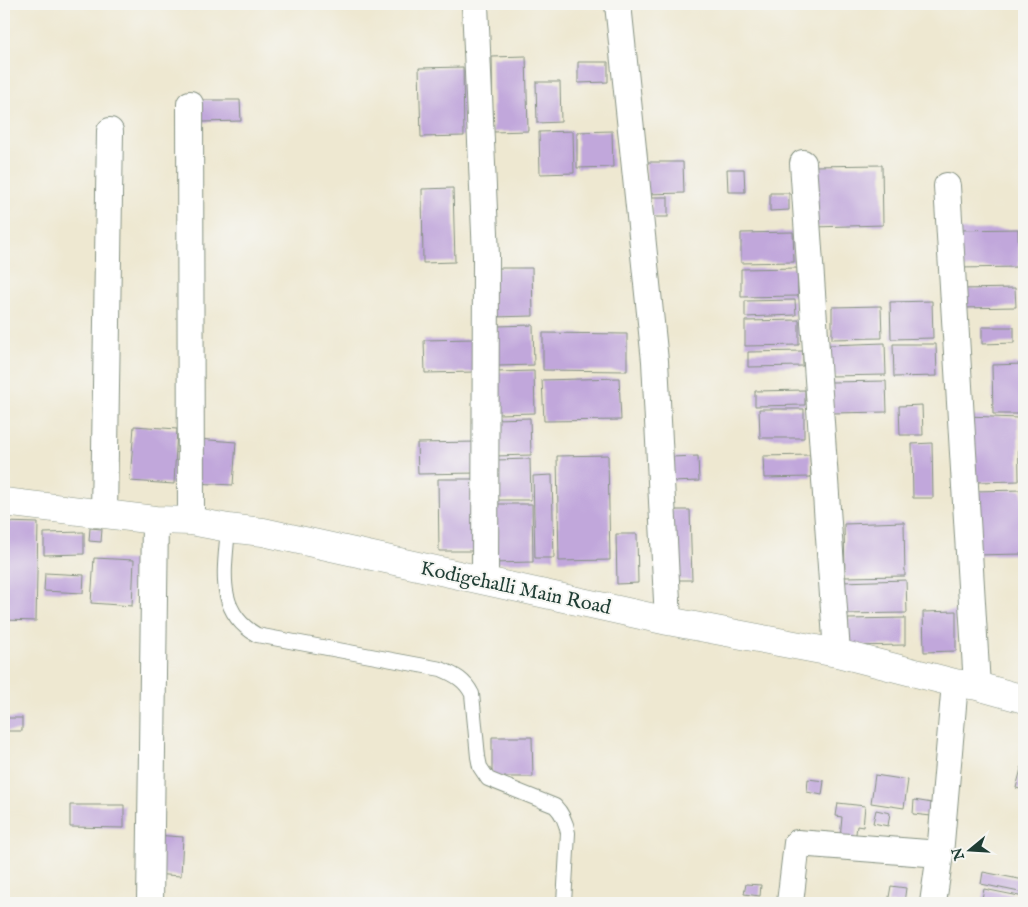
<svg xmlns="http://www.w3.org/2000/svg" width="1028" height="907" font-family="'IM FELL English',serif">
  <rect width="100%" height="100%" fill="#f6f6f2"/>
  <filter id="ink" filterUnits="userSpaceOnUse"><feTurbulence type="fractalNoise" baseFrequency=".02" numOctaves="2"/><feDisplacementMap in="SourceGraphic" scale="10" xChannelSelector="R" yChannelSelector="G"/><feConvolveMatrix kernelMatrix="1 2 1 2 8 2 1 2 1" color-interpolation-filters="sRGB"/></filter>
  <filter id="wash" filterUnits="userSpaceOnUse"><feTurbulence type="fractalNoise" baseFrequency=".0096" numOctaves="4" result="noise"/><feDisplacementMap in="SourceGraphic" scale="20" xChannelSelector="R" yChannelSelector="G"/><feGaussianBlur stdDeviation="1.12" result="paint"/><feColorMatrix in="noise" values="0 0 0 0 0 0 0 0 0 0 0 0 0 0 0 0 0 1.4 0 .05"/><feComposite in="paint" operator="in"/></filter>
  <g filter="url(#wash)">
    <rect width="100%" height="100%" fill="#eee8d1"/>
    <g id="blocks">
      <g fill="#c1a7db">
        <polygon points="526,56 528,131 493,132 492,57"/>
        <polygon points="578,62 608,62 608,82 578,83"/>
        <polygon points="463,67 464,136 421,137 419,68"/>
        <polygon points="536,82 560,82 561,122 537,123"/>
        <polygon points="201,100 240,100 241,121 202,122"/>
        <polygon points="573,131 574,173 540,174 539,132"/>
        <polygon points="612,131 613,167 577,168 577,132"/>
        <polygon points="646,162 683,162 684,193 647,194"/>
        <polygon points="882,165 883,225 814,227 812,166"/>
        <polygon points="727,169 744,169 745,192 728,192"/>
        <polygon points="453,188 455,262 423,263 422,189"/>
        <polygon points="770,193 789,193 789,210 770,211"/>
        <rect x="652" y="197" width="16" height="20"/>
        <polygon points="1018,229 1019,267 959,268 958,230"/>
        <polygon points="793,232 794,262 741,263 741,233"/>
        <polygon points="492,268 532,268 533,316 493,317"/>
        <polygon points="797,268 798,296 741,297 741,269"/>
        <polygon points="1015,288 1016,307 962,308 961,289"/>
        <polygon points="795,300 796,315 745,317 745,301"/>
        <polygon points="932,301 933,338 891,339 890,302"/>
        <polygon points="881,306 882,338 832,339 832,307"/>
        <polygon points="799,320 799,345 745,346 745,321"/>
        <polygon points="533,325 534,365 498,366 497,326"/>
        <polygon points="982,327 1014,327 1014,343 982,344"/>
        <polygon points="543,333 627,334 627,371 543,370"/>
        <polygon points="474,339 475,372 425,373 424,340"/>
        <polygon points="885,343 886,375 830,376 829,345"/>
        <polygon points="893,344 936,344 937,376 894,377"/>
        <polygon points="803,351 803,366 748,367 748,352"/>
        <polygon points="1022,364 1023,414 993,414 992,365"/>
        <polygon points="534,371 535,413 498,414 497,372"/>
        <polygon points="619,378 621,420 544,421 542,380"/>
        <polygon points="886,381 887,412 832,413 831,382"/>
        <polygon points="805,390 805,405 755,406 755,391"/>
        <polygon points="922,405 923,435 900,435 899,406"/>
        <polygon points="759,409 804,409 804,438 760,438"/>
        <polygon points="967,416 1018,418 1019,481 977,482"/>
        <polygon points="530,418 531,455 495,456 495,419"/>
        <polygon points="134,426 177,429 174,484 130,481"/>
        <polygon points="197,439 236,442 233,485 194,483"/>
        <polygon points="477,442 477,473 418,474 417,443"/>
        <polygon points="932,443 933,498 913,498 912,444"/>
        <polygon points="608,455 610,560 559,561 557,456"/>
        <polygon points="810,455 811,477 764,478 763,456"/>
        <polygon points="698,456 699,481 671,482 670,457"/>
        <polygon points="530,459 531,500 497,500 496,460"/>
        <polygon points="552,475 554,558 535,558 533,476"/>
        <polygon points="438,479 479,479 481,551 439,551"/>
        <polygon points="1022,490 1023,554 975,555 974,491"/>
        <polygon points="490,504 532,504 533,562 491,563"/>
        <polygon points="670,510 690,510 692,580 672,580"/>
        <polygon points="4,522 38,523 36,621 4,620"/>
        <polygon points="904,522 905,576 845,577 844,524"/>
        <polygon points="90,528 102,529 101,542 89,541"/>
        <polygon points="84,532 84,554 44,555 44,533"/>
        <polygon points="616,534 637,534 638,583 617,584"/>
        <polygon points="94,558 134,560 132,606 91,603"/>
        <polygon points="45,573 84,575 83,593 44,591"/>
        <polygon points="906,580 907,613 842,614 842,582"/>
        <polygon points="956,611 956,651 924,652 923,612"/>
        <polygon points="905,618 905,645 849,646 848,619"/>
        <rect x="4" y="718" width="18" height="13"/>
        <polygon points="492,737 532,737 533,777 492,777"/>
        <polygon points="1022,765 1024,766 1024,790 1016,788"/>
        <polygon points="875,775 908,780 904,808 871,803"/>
        <polygon points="808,779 824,781 822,795 807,792"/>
        <polygon points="914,800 932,803 931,816 913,814"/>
        <polygon points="838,803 865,806 863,827 857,826 855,841 840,839 842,817 836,816"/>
        <polygon points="70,805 124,805 124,828 70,827"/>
        <polygon points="876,810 890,813 888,826 873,823"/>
        <polygon points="154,835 183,837 181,876 152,874"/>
        <polygon points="983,872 1024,880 1024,893 981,884"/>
        <polygon points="746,884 761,885 760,896 744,894"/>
        <polygon points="891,886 906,888 904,903 888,903"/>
        <polygon points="984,889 1024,897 1024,903 981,903"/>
      </g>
    </g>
  </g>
  <g filter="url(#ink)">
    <use href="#blocks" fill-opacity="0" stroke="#869282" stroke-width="1"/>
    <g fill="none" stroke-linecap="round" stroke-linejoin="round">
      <defs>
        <path id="service" d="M228 528C225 570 215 611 257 635L441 669C455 675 465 680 472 694L478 757 480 767 488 779 555 806C563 814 566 822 568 833L564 903"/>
        <g id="minor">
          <polyline points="475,4 486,256 485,580"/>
          <polyline points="618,4 655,361 668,621"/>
          <polyline points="190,104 191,521"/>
          <polyline points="803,163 837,653"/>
          <polyline points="947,186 977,686"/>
          <polyline points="104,514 110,131"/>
          <polyline points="150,903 155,520"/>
          <polyline points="790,903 797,843 940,854"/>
          <polyline points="933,903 940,854 955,683"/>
        </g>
        <polyline id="tertiary" points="4,502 155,520 191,521 228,528 263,532 668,621 837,653 955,683 977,686 1024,699"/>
      </defs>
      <use href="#service" stroke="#869282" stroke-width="16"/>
      <use href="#minor" stroke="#869282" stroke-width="28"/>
      <use href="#tertiary" stroke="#869282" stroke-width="29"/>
      <use href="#service" stroke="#fff" stroke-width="14"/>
      <use href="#minor" stroke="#fff" stroke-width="26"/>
      <use href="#tertiary" stroke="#fff" stroke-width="28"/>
    </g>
  </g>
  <g text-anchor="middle" stroke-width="4" stroke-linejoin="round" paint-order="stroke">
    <g font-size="20" fill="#1f3d34" stroke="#f6f6f2">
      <text transform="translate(516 587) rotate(12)" y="7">Kodigehalli Main Road</text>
    </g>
  </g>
  <rect width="1028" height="907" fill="none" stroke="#f6f6f2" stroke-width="20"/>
  <g transform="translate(970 850) rotate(252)" stroke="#f6f6f2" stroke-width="4" paint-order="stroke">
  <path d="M0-4L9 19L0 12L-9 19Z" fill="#1f3d34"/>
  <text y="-8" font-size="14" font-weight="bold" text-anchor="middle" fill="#1f3d34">N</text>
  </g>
</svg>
